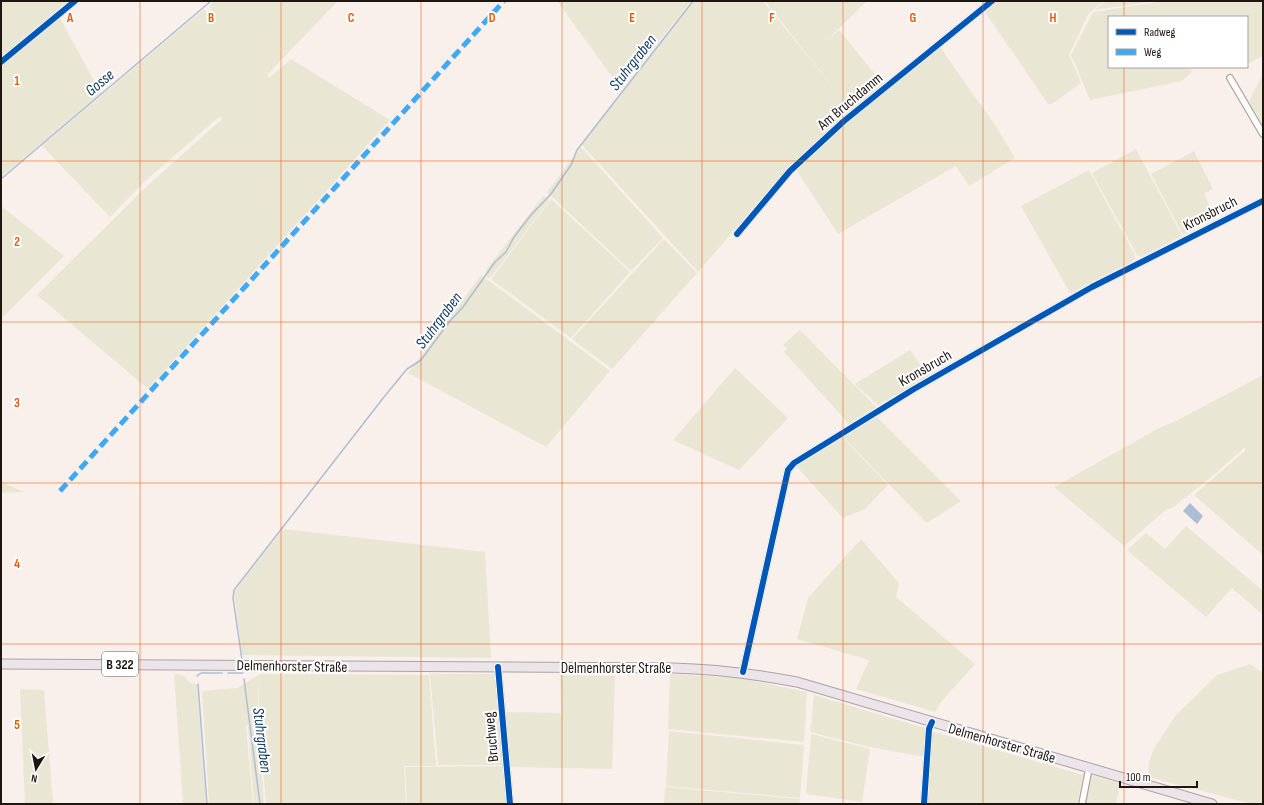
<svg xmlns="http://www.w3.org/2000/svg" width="1264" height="805" font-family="'Sofia Sans Condensed',sans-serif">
  <rect width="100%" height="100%" fill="#f9f0eb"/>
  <g fill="#e9e7d4">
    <polygon points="1,1 68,1 1,57"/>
    <polygon points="213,1 338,1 267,75 269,78 291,59 390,120 148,389 37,295 146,187 222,119 220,116 144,182 110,217 42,146 204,9 212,20 215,16 209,6"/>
    <polygon points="557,1 691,1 621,89"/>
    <polygon points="693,1 763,1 840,96 765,1 867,1 824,43 839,30 884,85 815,142 787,169 698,272 582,145"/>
    <polygon points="996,1 1104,1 1089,13 1069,55 1081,83 1052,104 1048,104 985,12"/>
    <polygon points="1106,1 1157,1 1094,10"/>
    <polygon points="1165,1 1263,1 1263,56 1247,64 1247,17 1109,17 1109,67 1190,67 1192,72 1182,81 1090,100 1071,55 1093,12"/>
    <polygon points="60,18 101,94 1,177 1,66"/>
    <polygon points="940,47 997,128 1015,158 969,186 956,166 838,234 797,171 798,166 855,114"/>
    <polygon points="1263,74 1263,125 1249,101"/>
    <polygon points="581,147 663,238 631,271 547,192"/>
    <polygon points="1136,149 1182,236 1141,257 1137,255 1092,173"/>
    <polygon points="1194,151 1213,189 1204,194 1215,218 1183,235 1151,174"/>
    <polygon points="1089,170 1136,257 1133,261 1070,293 1021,206"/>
    <polygon points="543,196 549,199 548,202 491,277 488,278 485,276 486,270"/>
    <polygon points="551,199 630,272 571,338 491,279"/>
    <polygon points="1,206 64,256 1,319"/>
    <polygon points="664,239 697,273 612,369 572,339"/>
    <polygon points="481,275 610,371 546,447 408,373"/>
    <polygon points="800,330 876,407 849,424 784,352 787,349 783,345"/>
    <polygon points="910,350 928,376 878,405 855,384"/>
    <polygon points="735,368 788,418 739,470 673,440"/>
    <polygon points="1263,375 1263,555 1194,495 1245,451 1245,447 1217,472 1171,509 1167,509 1124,546 1054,487 1161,427 1174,422"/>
    <polygon points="877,417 961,501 927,523 843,437"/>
    <polygon points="842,437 888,485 865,509 843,518 796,466"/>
    <polygon points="1,482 24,492 1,493"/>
    <polygon points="1186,526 1263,591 1263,615 1232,588 1206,617 1127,550 1146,533 1165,549"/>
    <polygon points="283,529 485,552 491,658 242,655 234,592"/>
    <polygon points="861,539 899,583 896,597 975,664 941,702 935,712 856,689 869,660 797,639 808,598"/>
    <polygon points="1250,664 1263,673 1263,804 1252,804 1148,777 1149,762 1153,750 1175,716 1217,675"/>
    <polygon points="174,673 184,676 190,683 197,684 206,804 183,804"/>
    <polygon points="259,674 429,675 436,766 404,766 406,804 266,804 259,720"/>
    <polygon points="430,674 496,674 503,765 438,765"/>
    <polygon points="670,674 741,678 807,692 804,742 668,729"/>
    <polygon points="259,675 258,719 246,726 253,804 209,804 202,691 237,688"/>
    <polygon points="560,675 615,676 612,769 509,767 505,712 561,713"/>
    <polygon points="20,689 44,690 53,804 25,804"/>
    <polygon points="814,695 925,728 924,757 865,746 810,732"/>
    <polygon points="258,720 264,804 254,804 248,726"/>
    <polygon points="669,731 804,745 800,798 666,786"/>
    <polygon points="931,731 1083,775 1077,804 926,804"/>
    <polygon points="811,734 870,749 862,802 806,794"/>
    <polygon points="503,766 506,804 407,804 405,767"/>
    <polygon points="1090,775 1120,783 1116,804 1085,804"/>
    <polygon points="665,787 800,799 799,804 664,804"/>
  </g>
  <polygon fill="#adbdd3" points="1190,503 1203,516 1197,524 1183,511"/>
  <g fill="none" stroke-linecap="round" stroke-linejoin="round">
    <g stroke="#adbdd3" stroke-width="1.5">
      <polyline points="1,179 211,1"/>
      <polyline points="242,660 233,598 234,590 384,397 407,369 421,360 450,321 463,307 495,262 506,252 514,237 531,215 551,194 571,165 577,150 693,1"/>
      <polyline points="228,673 243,673"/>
      <polyline points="197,676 201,673 222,673"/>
      <polyline points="244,679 260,804"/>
      <polyline points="198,684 207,804"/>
    </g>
    <defs>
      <g id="minor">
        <polyline points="1,62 75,1"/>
        <polyline points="1230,78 1263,134"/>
        <polyline points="737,234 790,171 844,121 992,1"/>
        <polyline points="498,667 510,804"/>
        <polyline points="743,672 788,470 794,463 914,389 1092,287 1263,201"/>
        <polyline points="924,804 929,729 932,722"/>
        <polyline points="1082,804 1089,768"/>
      </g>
      <path id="primary" d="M1 664 673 668C717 669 754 674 797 682L1212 804"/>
    </defs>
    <use href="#minor" stroke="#ada5a0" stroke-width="8"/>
    <use href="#primary" stroke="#ada1a7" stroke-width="11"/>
    <use href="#minor" stroke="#fefdfc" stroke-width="5.5"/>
    <use href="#primary" stroke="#ebe5e9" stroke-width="9"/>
    <polyline stroke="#3fa9f5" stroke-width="5" stroke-dasharray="10 5" stroke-linecap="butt" points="60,491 504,1"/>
    <defs>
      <g id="cycleway">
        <polyline points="1,62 75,1"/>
        <polyline points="737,234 790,171 844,121 992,1"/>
        <polyline points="498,667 510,804"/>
        <polyline points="743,672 788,470 794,463 914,389 1092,287 1263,201"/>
        <polyline points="924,804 929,729 932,722"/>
      </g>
    </defs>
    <use href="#cycleway" stroke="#fff" stroke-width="8"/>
    <use href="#cycleway" stroke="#0057b8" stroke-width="6"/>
  </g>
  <path fill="none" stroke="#e8590c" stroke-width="1" stroke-opacity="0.55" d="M140 1V804M281 1V804M421 1V804M562 1V804M702 1V804M843 1V804M983 1V804M1124 1V17M1124 67V804M1 161H1263M1 322H1263M1 483H1263M1 644H1263"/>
  <g text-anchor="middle" stroke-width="4" stroke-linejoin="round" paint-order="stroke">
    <rect fill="#fff" stroke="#625c58" stroke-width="1" x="102" y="652" width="36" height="24" rx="3"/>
    <g font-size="14" font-weight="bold" fill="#1f1610">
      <text x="120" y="669">B 322</text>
    </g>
    <g font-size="15" fill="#1f1610" stroke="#fff">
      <text transform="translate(850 101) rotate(-40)" y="5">Am Bruchdamm</text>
      <text transform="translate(1210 213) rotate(-27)" y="5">Kronsbruch</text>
      <text transform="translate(925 368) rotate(-30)" y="5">Kronsbruch</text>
      <text transform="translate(292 666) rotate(1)" y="5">Delmenhorster Straße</text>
      <text x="616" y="673">Delmenhorster Straße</text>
      <text transform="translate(491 737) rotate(-95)" y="5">Bruchweg</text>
      <text transform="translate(1002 743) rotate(16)" y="5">Delmenhorster Straße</text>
    </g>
    <g font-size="16" font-style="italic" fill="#123864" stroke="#fff">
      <text transform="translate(632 62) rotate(-52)" y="6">Stuhrgraben</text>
      <text transform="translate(99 82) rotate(-40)" y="6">Gosse</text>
      <text transform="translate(438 320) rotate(-53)" y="6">Stuhrgraben</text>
      <text transform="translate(263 740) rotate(83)" y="6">Stuhrgraben</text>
    </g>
  </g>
  <g font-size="13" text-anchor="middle" font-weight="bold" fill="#e8590c" stroke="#fff" stroke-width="4" stroke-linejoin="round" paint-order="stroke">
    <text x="70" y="22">A</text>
    <text x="211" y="22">B</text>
    <text x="351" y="22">C</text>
    <text x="492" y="22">D</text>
    <text x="632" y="22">E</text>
    <text x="772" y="22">F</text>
    <text x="913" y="22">G</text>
    <text x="1053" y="22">H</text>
    <text x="17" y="85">1</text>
    <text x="17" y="246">2</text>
    <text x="17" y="407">3</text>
    <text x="17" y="568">4</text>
    <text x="17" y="729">5</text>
  </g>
  <rect width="1264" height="805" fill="none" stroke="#1f1610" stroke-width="4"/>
  <rect x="1108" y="16" width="140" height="52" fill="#ffffff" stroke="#a5a29f"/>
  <rect x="1116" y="29" width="20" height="6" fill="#0057b8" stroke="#a5a29f"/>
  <text x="1144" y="36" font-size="12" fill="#1f1610">Radweg</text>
  <rect x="1116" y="49" width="20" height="6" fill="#3fa9f5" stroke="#a5a29f"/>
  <text x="1144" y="56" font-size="12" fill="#1f1610">Weg</text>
  <g transform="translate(36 769) rotate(190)" stroke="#ffffff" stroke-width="3" paint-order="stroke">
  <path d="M0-3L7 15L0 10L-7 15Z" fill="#1f1610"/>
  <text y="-6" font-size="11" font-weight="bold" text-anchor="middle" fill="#1f1610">N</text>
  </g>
  <path d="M1120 781v6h77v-6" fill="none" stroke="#1f1610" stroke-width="2"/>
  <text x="1126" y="781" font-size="12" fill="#1f1610" stroke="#ffffff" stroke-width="3" paint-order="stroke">100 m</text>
</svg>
